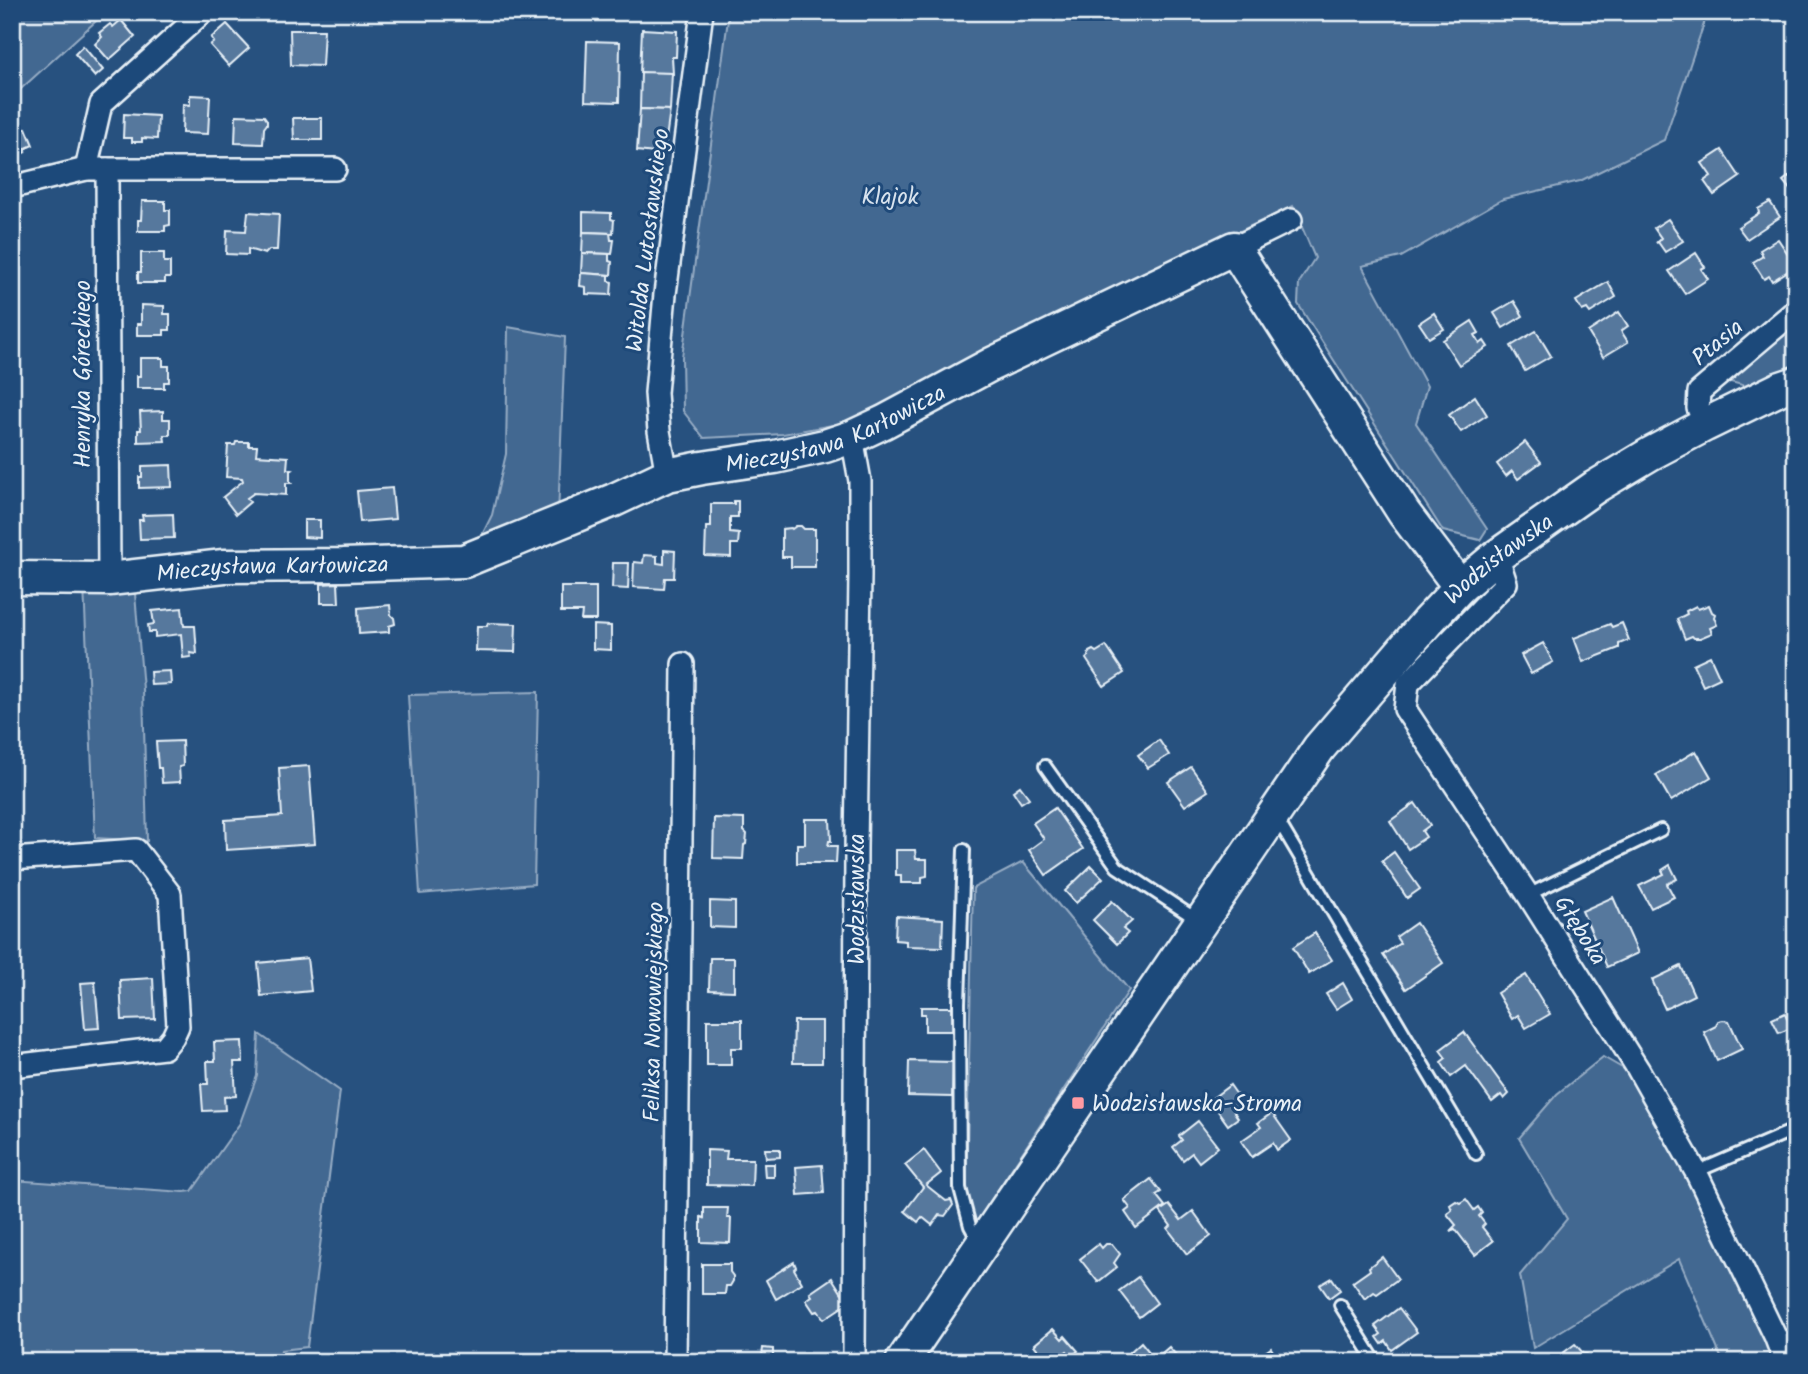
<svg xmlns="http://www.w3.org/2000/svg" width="1808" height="1374" font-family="Kalam,sans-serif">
  <rect width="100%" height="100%" fill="#27517f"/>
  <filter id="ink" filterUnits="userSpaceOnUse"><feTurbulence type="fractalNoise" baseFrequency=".0143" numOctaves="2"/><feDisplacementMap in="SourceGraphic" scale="14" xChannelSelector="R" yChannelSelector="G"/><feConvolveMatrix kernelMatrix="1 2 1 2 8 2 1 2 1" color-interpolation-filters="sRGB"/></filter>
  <g filter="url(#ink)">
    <g fill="#436891" stroke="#96acc4" stroke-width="2">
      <polygon points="12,12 106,12 12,97"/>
      <polygon points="729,12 1708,12 1664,140 1580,181 1503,199 1401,257 1362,266 1427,386 1416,423 1487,529 1480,540 1443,531 1298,304 1299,283 1315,258 1293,206 1080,307 860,420 783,434 704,438 683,411 682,357"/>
      <polygon points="1796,317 1796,368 1746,386 1719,379"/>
      <polygon points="508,327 565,337 558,517 480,539 492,515 506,454"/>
      <polygon points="134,582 143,689 147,841 95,838 84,586"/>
      <polygon points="538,692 534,884 420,894 408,695"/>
      <polygon points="1023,862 1129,990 976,1223 966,1190 973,888"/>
      <polygon points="259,1034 340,1091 307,1347 281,1350 279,1362 12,1362 12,1180 184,1192 192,1191 240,1123 257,1076"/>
      <polygon points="1603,1057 1629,1072 1699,1203 1776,1358 1776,1362 1723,1362 1679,1259 1533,1348 1520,1275 1567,1219 1519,1138 1557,1094"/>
    </g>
    <g fill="#57789d" stroke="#e8f1f8" stroke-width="2">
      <polygon points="121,20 135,37 109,60 95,44 102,37 99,33 110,24 113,27"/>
      <polygon points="227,24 249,48 229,66 210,45 214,42 211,38"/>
      <polygon points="642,29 677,31 676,57 672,57 673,74 640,73"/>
      <polygon points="290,30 324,30 322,66 291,65"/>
      <polygon points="587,41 620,42 619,102 585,101"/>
      <polygon points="83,46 103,70 95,77 75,54"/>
      <polygon points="641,72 672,73 670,110 640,109"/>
      <polygon points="190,95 210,96 208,134 182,133 183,104 190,105"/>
      <polygon points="640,109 670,110 664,154 637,151"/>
      <polygon points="124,114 158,116 157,139 142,138 142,142 132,142 132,138 123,138"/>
      <polygon points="236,115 264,116 267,120 267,124 264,128 263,144 235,143"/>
      <polygon points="293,118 322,118 322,140 294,140"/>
      <polygon points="26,128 33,145 24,149 26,152 12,157 12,130 16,129 17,132"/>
      <polygon points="1722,150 1740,177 1714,195 1704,181 1711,176 1702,163"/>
      <polygon points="1796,171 1796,197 1783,181"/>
      <polygon points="142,201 165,201 165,210 170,210 170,225 165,226 165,231 138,231 138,220 141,220"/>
      <polygon points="1770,202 1780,217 1747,239 1738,227 1759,213 1758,209"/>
      <polygon points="248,212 279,214 277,250 269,250 265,254 248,249 248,255 226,254 227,230 246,231"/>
      <polygon points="583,212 611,213 611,219 614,220 613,233 583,232"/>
      <polygon points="1668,219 1683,241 1665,252 1658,242 1656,243 1661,238 1654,228"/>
      <polygon points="583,232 610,233 611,240 614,240 612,254 582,253"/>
      <polygon points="1778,239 1796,266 1772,281 1769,276 1764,279 1753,262 1763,256 1760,250"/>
      <polygon points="141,253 164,253 164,262 170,262 170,278 165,278 165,283 138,283 138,272 141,272"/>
      <polygon points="582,253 609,254 609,261 612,262 611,275 581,273"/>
      <polygon points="1696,253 1705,267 1701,269 1708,279 1685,294 1669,271"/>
      <polygon points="581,273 609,275 609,281 612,282 611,295 586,294 586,287 580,286"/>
      <polygon points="1608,282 1616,297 1590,313 1587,309 1582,311 1576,301"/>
      <polygon points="1514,301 1523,316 1503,328 1494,313"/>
      <polygon points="141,305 164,306 164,314 170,314 170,330 164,330 164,335 137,335 137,324 141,324"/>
      <polygon points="1619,312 1628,326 1621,331 1628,342 1603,357 1588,332"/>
      <polygon points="1434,313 1444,329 1429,338 1419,323"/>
      <polygon points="1472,321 1479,333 1475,335 1480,344 1484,341 1488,347 1459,365 1443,340"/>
      <polygon points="1536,331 1551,356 1525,371 1511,346"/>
      <polygon points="140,358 163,358 163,366 169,366 169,382 164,382 164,388 137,388 137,376 140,376"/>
      <polygon points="1475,396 1487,415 1461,432 1449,415"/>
      <polygon points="163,411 163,419 170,419 170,435 164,435 165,441 138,442 138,430 141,430 140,412"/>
      <polygon points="236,442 249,442 249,446 257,446 256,455 288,457 287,469 292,470 290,471 290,482 291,483 286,483 286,495 254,493 247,498 250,502 236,514 223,497 243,481 242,478 226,477 228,445 235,445"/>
      <polygon points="1525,442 1541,462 1518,479 1512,471 1506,476 1497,464"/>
      <polygon points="171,465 172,487 139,488 139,477 142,477 142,466"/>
      <polygon points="392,488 395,519 360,522 357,491"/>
      <polygon points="734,501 738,501 738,517 730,517 730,533 739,534 738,544 731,544 731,557 705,556 706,527 711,527 711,504 734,504"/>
      <polygon points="173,514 174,538 140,539 139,520 143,520 142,515"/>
      <polygon points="304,520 320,520 320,538 304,537"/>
      <polygon points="796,526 801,526 804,529 815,529 815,567 791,567 791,557 782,557 782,529 791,528 792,529"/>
      <polygon points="664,550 675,551 674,578 665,578 664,589 633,587 634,562 643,563 644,555 657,556 657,563 664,564"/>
      <polygon points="613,563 629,563 628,589 612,588"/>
      <polygon points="338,583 339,603 321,603 321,584"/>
      <polygon points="561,587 596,587 596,620 581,620 582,612 561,612"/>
      <polygon points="390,605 391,615 394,618 395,624 389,626 389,632 359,634 358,608"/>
      <polygon points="1709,605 1712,612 1715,614 1714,617 1717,625 1710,628 1712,633 1700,638 1694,638 1692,636 1685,639 1677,619 1687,614 1686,611 1696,606 1698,609"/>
      <polygon points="182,608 184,626 195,626 197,654 190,653 191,657 183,658 181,634 155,637 155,632 149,632 148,625 154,624 152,611"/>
      <polygon points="488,622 488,623 516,624 515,652 476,651 477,626 487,626"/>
      <polygon points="1622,623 1629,640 1619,644 1619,648 1583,662 1574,638 1610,624 1612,627"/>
      <polygon points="593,625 611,626 611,650 593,649"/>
      <polygon points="1543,643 1553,662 1531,674 1521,655"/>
      <polygon points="1106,646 1124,673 1104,686 1086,659 1088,657 1089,652 1093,650 1096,652"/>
      <polygon points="1710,656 1720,678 1703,686 1693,664"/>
      <polygon points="170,671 171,684 151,685 150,672"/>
      <polygon points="1159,740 1169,755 1148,768 1138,755"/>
      <polygon points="182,741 183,766 179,767 180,782 162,783 161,768 158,768 156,742"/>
      <polygon points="1696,751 1711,777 1671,801 1656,775"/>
      <polygon points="309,766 315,844 226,850 225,820 282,816 279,768"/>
      <polygon points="1191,767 1208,791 1185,806 1168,782"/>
      <polygon points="1020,786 1029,798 1021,803 1013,791"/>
      <polygon points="1415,803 1430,825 1422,831 1426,837 1408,849 1390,821"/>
      <polygon points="1055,808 1083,849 1046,875 1029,850 1044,839 1033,823"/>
      <polygon points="714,818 744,819 744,831 747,834 746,844 744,845 743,859 713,858"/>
      <polygon points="805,819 830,819 831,841 829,841 828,846 837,846 836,863 797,863 797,844 805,844"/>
      <polygon points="896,850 915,850 916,859 927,859 927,876 922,877 922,883 901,883 901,875 896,875"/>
      <polygon points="1394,852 1420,889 1407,898 1382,861"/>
      <polygon points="1670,865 1677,879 1667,884 1674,897 1651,908 1639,886 1664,874 1662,870"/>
      <polygon points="1091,866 1103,878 1076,903 1065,891"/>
      <polygon points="1613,897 1638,953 1607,967 1582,911"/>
      <polygon points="710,901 735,902 735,928 710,927"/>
      <polygon points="1112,901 1132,921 1123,929 1128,933 1117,944 1093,920"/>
      <polygon points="896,916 943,919 942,947 906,946 906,941 895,940"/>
      <polygon points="1416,923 1443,963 1406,989 1383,955 1400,943 1396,937"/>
      <polygon points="1315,933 1332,960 1309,974 1293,947"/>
      <polygon points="307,958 311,991 261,996 258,963"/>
      <polygon points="710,958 734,958 734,991 709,990"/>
      <polygon points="1681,966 1694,995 1665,1009 1652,980"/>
      <polygon points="1526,975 1550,1014 1526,1028 1518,1015 1512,1019 1497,993"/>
      <polygon points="153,978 155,1019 122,1020 120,980"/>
      <polygon points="95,982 99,1028 85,1029 81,983"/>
      <polygon points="1343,983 1352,999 1336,1009 1326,994"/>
      <polygon points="921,1007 953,1007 953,1031 925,1031 925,1014 921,1014"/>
      <polygon points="1785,1013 1791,1028 1779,1033 1772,1019"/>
      <polygon points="707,1020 742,1020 742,1048 731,1048 731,1065 707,1065"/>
      <polygon points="1723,1020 1729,1021 1742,1049 1717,1061 1704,1032 1716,1026 1718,1021"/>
      <polygon points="794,1021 822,1021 822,1063 793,1063"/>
      <polygon points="1464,1032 1509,1094 1504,1099 1501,1095 1492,1102 1466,1066 1451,1077 1441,1062 1446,1058 1440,1050"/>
      <polygon points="242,1041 243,1062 234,1062 236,1096 224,1097 225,1110 203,1111 201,1084 208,1084 207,1061 215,1061 214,1042"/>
      <polygon points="909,1061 953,1062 952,1097 908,1096"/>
      <polygon points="1230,1085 1244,1105 1234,1112 1238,1118 1228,1125 1210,1100"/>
      <polygon points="1272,1113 1291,1140 1277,1150 1273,1143 1252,1157 1241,1141 1261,1127 1258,1123"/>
      <polygon points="1198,1121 1218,1147 1199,1162 1192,1153 1183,1160 1173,1147 1182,1140 1179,1136"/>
      <polygon points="765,1149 780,1149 780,1157 766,1158"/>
      <polygon points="707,1150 727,1151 726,1159 753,1159 752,1186 707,1185"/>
      <polygon points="924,1150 941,1173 926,1185 946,1201 951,1200 953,1205 945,1216 939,1215 932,1225 922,1217 918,1222 905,1211 923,1187 905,1165"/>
      <polygon points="764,1164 774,1164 774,1177 765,1177"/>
      <polygon points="822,1165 824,1193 798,1195 796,1167"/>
      <polygon points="1151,1179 1161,1192 1156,1195 1165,1206 1136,1228 1125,1212 1130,1208 1124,1200"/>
      <polygon points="1466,1199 1474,1210 1478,1207 1482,1213 1479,1216 1485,1224 1482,1227 1493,1241 1475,1255 1455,1229 1450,1231 1456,1225 1447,1214 1452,1210 1450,1205 1456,1201 1460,1203"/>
      <polygon points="1169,1205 1181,1220 1193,1211 1211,1236 1187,1254 1168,1229 1171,1226 1160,1211"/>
      <polygon points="704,1208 728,1208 727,1218 731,1218 730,1243 701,1242 701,1217 704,1218"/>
      <polygon points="1099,1244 1102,1248 1106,1244 1112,1244 1120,1254 1114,1263 1117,1267 1098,1282 1080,1259"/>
      <polygon points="1382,1257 1398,1279 1377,1294 1374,1292 1365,1299 1352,1281 1353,1282 1370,1270 1369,1267"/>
      <polygon points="794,1262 796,1267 794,1269 802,1283 776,1299 766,1280"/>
      <polygon points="702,1264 730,1264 730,1272 733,1276 733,1281 730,1286 726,1286 725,1294 702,1294"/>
      <polygon points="1138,1277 1157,1303 1139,1317 1119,1291"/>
      <polygon points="832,1278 848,1303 824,1319 818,1311 814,1312 806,1300 812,1296 810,1293"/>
      <polygon points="1332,1278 1340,1290 1329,1298 1320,1285"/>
      <polygon points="1399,1308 1417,1332 1392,1350 1386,1341 1382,1344 1377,1337 1381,1334 1375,1326"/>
      <polygon points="1053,1329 1062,1339 1065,1336 1078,1351 1071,1357 1067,1351 1054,1362 1048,1362 1034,1345"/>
      <polygon points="1141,1342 1155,1359 1169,1347 1182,1362 1119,1362"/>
      <polygon points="1575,1344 1584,1354 1586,1354 1584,1356 1589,1362 1556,1362 1554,1359 1555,1359"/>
      <polygon points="763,1348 773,1349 773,1360 788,1362 747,1362 747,1356 762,1356"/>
      <polygon points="1271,1348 1278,1359 1287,1353 1293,1362 1251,1362"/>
    </g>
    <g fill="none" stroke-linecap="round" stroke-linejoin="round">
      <defs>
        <g id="lane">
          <polyline points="1045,766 1117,867 1199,921"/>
          <polyline points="1276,817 1476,1154"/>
          <polyline points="964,850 959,1003 960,1188 970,1226 978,1241"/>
          <polyline points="1528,895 1661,830"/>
          <polyline points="1696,1172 1796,1129"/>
          <polyline points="1340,1305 1376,1362"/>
          <polyline points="1775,1336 1796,1337"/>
        </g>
        <g id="street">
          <polyline points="86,169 101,104 203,12"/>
          <polyline points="107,169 109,579"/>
          <polyline points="12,187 86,169 335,169"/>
          <polyline points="1234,248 1291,220"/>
          <polyline points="1705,425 1698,408 1699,392 1796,310"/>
          <polyline points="852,437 860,481 860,576 856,849 854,1362"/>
          <polyline points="667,475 659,431 656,393 665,294 702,12"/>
          <polyline points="1497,556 1506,583 1408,684 1405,709 1528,895 1638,1069 1696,1172 1775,1336 1785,1362"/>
          <polyline points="12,859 136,850 170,894 178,1026 173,1037 164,1048 12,1066"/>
          <polyline points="675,1362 683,664"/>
        </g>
        <g id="secondary">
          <path id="s1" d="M12 578 109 579 224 566 343 565 464 561 614 500 667 475 702 468 775 457 825 446 852 437 884 422 992 364 1234 248 1404 513 1460 587"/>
          <path id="s2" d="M902 1362 1319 748 1427 622 1460 587 1497 556 1595 487 1650 454 1705 425 1781 388 1796 383"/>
        </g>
      </defs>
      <use href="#lane" stroke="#e8f1f8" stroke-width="16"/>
      <use href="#street" stroke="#e8f1f8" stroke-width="26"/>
      <use href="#secondary" stroke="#e8f1f8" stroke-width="37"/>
      <use href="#lane" stroke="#1f4a7a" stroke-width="10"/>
      <use href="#street" stroke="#1f4a7a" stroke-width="21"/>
      <use href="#secondary" stroke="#1f4a7a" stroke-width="32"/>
    </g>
  </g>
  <rect fill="#ff9aa2" stroke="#1f4a7a" stroke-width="2.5" x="1071" y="1096" width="14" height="14" rx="3.5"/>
  <g text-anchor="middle" stroke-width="6" stroke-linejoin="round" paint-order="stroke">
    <g font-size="23" fill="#d8e3ee" stroke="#1f4a7a">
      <text x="890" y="204">Klajok</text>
    </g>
    <g font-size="23" fill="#e8f1f8" stroke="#1f4a7a">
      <text transform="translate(647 240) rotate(-83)" y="8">Witolda Lutosławskiego</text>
      <text transform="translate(1717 342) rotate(-40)" y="8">Ptasia</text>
      <text transform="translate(82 374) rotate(-90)" y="8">Henryka Góreckiego</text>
      <text dy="8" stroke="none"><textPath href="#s1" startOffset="849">Mieczysława Karłowicza</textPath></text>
      <text dy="8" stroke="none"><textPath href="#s2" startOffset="1004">Wodzisławska</textPath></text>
      <text dy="8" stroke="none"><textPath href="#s1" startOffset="261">Mieczysława Karłowicza</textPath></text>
      <text transform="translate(856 899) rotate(-90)" y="8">Wodzisławska</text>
      <text transform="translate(1581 930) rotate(58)" y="8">Głęboka</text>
      <text transform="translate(653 1012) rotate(-89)" y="8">Feliksa Nowowiejskiego</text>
    </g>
    <g font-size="23" fill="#e8f1f8" stroke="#1f4a7a" text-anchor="start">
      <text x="1092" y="1111">Wodzisławska-Stroma</text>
    </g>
  </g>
  <rect width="1808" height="1374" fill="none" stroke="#1f4a7a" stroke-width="42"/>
  <rect x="21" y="21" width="1766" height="1332" fill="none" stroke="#e8f1f8" stroke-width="2.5" filter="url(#ink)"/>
</svg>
